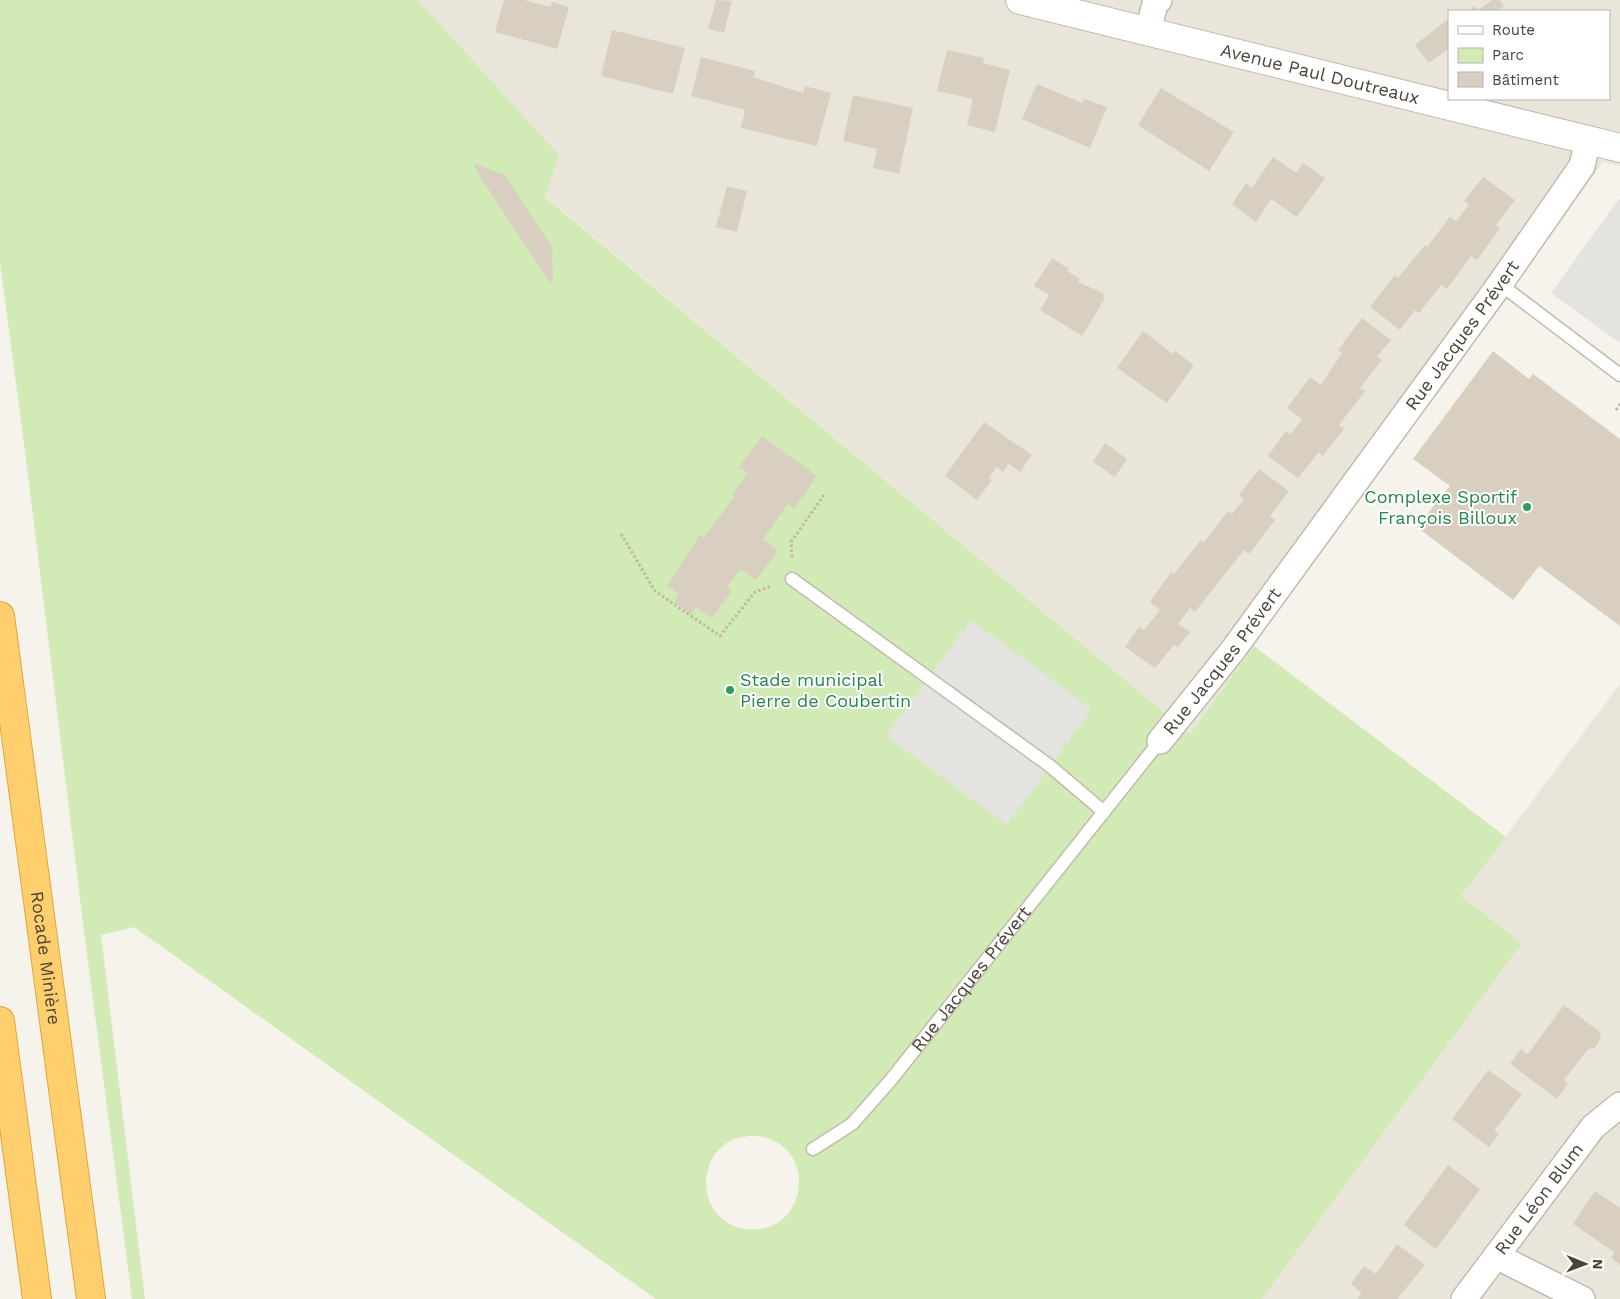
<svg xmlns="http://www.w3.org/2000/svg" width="1620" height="1299" font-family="'Work Sans',sans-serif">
  <rect width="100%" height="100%" fill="#f6f3ec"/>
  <g fill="#eae5da" fill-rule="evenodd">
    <path d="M418 0H1620V166L1603 162 1190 734 545 196 559 155ZM1449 11H1609V99H1449Z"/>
    <polygon points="1620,684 1620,1299 1262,1299 1522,943 1461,896"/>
  </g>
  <path fill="#d2eab5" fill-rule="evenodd" d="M0 0H418L559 155 545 197 1190 734 1254 646 1506 837 1461 896 1522 943 1262 1299H656L134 927 101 935 145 1299H132L85 939 27 467 0 262ZM749 1136C754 1136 760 1136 764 1137 823 1152 803 1246 737 1227 726 1224 715 1214 710 1203 700 1179 710 1149 734 1139 739 1138 744 1137 749 1136Z"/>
  <g fill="#e5e3e0">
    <polygon points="1619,199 1620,199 1620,343 1551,293"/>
    <polygon points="971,620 1092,709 1007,825 886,736"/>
  </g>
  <g fill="#d8cfc1">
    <polygon points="504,0 524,0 550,7 552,2 569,7 557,49 495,32"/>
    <polygon points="716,0 732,1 724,33 708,29"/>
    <polygon points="1492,0 1499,0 1504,6 1497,11 1468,11 1475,6 1478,10"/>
    <polygon points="1447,20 1449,22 1449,48 1429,63 1415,45"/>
    <polygon points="612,30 685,48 673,94 601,76"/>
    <polygon points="947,50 984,58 983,63 1010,70 995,132 967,125 973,99 937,91"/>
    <polygon points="701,57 755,71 753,77 803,93 805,86 831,93 817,146 741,128 745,110 691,96"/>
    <polygon points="1037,84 1082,103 1085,99 1107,107 1090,148 1022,119"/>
    <polygon points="1161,88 1234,132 1209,171 1138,125"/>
    <polygon points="853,95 913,108 899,174 873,168 877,149 843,141"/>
    <polygon points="1273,157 1296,173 1303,163 1325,178 1297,217 1271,199 1256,222 1232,204 1246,183 1252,188"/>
    <polygon points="475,164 505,175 552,247 553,282 550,283 474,167"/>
    <polygon points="1483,177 1515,200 1496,225 1500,228 1477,260 1471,256 1447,289 1441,285 1419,313 1415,310 1400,330 1370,307 1395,275 1398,278 1425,245 1427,247 1450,217 1456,221 1469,205 1464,201"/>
    <polygon points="727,186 747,191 737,232 716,227"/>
    <polygon points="1052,258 1069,269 1067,271 1080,279 1078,282 1103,293 1104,300 1082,336 1040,310 1049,295 1034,286"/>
    <polygon points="1362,318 1391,340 1377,356 1382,360 1360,388 1365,391 1339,425 1344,429 1323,456 1319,452 1298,478 1268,456 1286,431 1291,434 1302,419 1287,408 1310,377 1321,385 1342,353 1338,350"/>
    <polygon points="1143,331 1173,354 1175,351 1194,365 1167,403 1117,368"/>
    <polygon points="1493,351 1529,379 1533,374 1620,439 1620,626 1539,566 1513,600 1417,527 1450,486 1413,459"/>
    <polygon points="984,422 1032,455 1020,472 1009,464 1003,472 997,467 989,478 992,480 977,500 945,476"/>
    <polygon points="762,436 817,476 794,508 788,504 763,539 778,551 756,580 740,569 727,587 732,591 712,618 696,607 691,614 674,602 679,594 667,586 700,535 703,538 735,496 732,494 747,473 739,467"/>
    <polygon points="1105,443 1127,459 1115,477 1093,462"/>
    <polygon points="1259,469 1289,491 1270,516 1275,520 1249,554 1244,550 1195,612 1190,608 1178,624 1190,632 1178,647 1174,645 1155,668 1125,647 1139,627 1144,630 1160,610 1150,602 1171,572 1174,574 1201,540 1204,542 1228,511 1232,514 1244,499 1239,495"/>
    <polygon points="1564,1005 1600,1032 1601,1038 1595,1048 1588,1049 1564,1080 1568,1084 1557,1099 1510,1064 1521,1049 1528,1054"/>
    <polygon points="1488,1070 1522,1094 1494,1131 1499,1134 1489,1147 1452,1119"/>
    <polygon points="1448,1165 1480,1189 1436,1249 1404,1225"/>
    <polygon points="1595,1191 1620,1208 1620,1265 1611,1258 1614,1252 1573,1224"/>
    <polygon points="1397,1244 1425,1265 1397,1299 1357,1299 1362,1293 1351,1284 1364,1266 1376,1274"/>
  </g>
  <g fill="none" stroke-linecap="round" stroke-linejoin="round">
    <defs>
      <g id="service">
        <polyline points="1500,284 1620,375"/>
        <polyline points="792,579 1050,766 1104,812"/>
        <path id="s1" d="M813 1149 852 1124 890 1081 1160 741"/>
      </g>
      <g id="minor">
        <polyline points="1148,31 1155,4 1159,0"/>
        <path id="s2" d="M1160 741 1233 650 1500 284 1582 166 1588 140"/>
        <polyline points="1496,1256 1582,1299"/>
        <path id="s3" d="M1464 1299 1593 1127 1620 1105"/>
      </g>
      <g id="tertiary">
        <path id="s4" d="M1020 0 1620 148"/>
      </g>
      <g id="motorway">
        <path id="s5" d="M0 616 91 1299"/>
        <polyline points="0,1021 37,1299"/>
      </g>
    </defs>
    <use href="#service" stroke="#c2bbae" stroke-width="15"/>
    <use href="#minor" stroke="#c2bbae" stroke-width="28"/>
    <use href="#tertiary" stroke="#c2bbae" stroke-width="30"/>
    <use href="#motorway" stroke="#e0a43c" stroke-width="30"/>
    <g stroke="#c4b79f" stroke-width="3" stroke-dasharray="2.5 2.5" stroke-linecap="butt">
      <polyline points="1616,410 1620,404"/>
      <polyline points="621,534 655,591 720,636 755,592 771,586"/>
      <polyline points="792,557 791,542 824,495"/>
    </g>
    <use href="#service" stroke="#fff" stroke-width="12"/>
    <use href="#minor" stroke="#fff" stroke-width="25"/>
    <use href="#tertiary" stroke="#fff" stroke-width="28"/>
    <use href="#motorway" stroke="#ffcf6e" stroke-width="28"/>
  </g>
  <g fill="#2e9e5b" stroke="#fff" stroke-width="2">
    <circle cx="1527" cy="507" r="5"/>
    <circle cx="730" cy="690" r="5"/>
  </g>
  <g text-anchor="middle" stroke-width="4" stroke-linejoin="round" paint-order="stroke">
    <g font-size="18" fill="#4b4439" stroke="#fff">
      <text dy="6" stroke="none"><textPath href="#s4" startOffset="309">Avenue Paul Doutreaux</textPath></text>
      <text dy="6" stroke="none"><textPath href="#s2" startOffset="506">Rue Jacques Prévert</textPath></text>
      <text dy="6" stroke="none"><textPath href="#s2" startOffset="101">Rue Jacques Prévert</textPath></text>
      <text dy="6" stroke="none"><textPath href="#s5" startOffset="345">Rocade Minière</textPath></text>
      <text dy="6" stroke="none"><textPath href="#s1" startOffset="234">Rue Jacques Prévert</textPath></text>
      <text dy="6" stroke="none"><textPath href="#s3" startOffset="125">Rue Léon Blum</textPath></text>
    </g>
    <g font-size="18" fill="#27864d" stroke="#fff" text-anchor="end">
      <text x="1517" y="503">Complexe Sportif<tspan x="1517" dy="21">François Billoux</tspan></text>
      <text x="740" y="686" text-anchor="start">Stade municipal<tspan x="740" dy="21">Pierre de Coubertin</tspan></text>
    </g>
  </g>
  <rect x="1448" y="10" width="162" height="90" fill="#ffffff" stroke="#b7b4b0"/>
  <rect x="1458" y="26" width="25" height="8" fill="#ffffff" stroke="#b7b4b0"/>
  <text x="1492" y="35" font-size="15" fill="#4b4439">Route</text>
  <rect x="1458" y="48" width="25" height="15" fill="#d2eab5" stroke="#b7b4b0"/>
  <text x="1492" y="60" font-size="15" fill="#4b4439">Parc</text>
  <rect x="1458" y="72" width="25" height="15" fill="#d8cfc1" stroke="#b7b4b0"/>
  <text x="1492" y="85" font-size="15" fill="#4b4439">Bâtiment</text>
  <g transform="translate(1585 1264) rotate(91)" stroke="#ffffff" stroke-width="4" paint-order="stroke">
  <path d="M0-4L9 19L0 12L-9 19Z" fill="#4b4439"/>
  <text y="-8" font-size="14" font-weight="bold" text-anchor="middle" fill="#4b4439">N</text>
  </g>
</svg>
